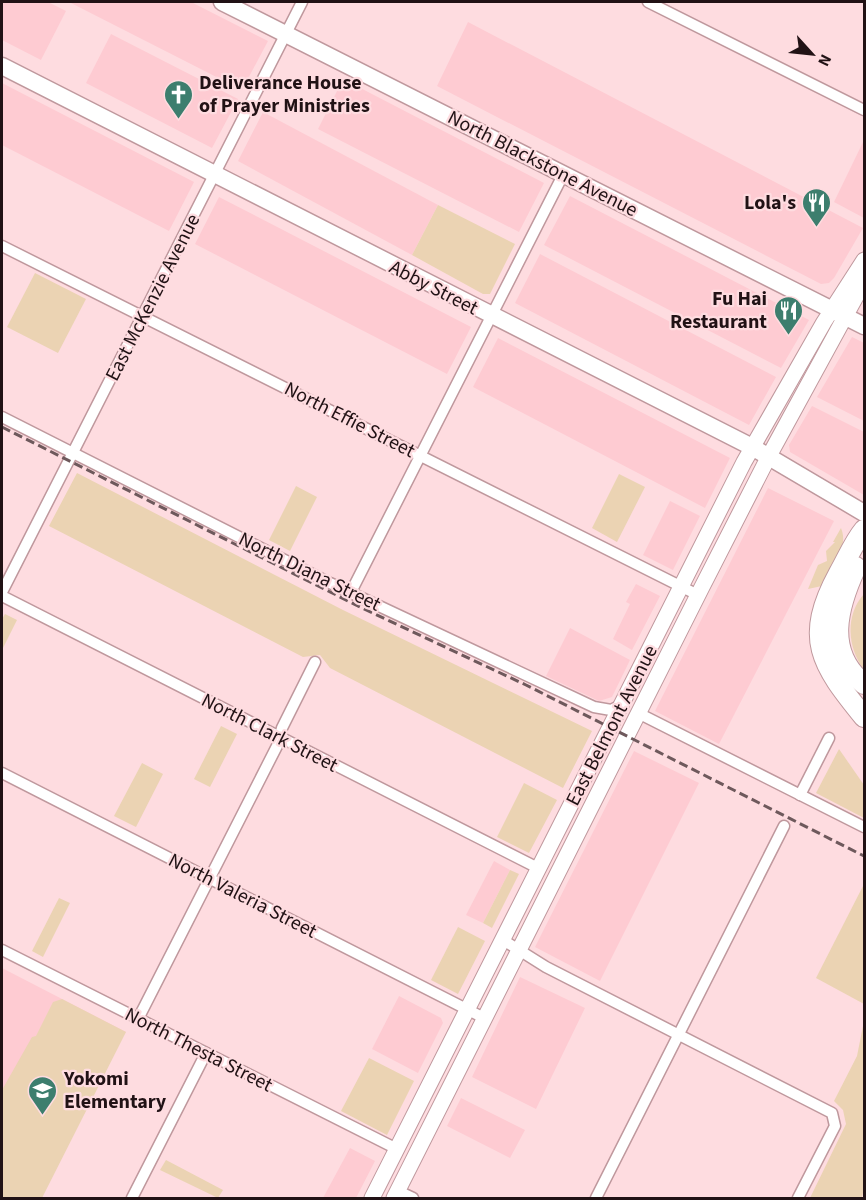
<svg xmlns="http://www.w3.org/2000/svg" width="866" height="1200" font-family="'Source Sans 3',sans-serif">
  <rect width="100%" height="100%" fill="#fedce0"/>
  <g fill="#fecbd2">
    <polygon points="2,2 48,2 66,11 41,60 2,40"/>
    <polygon points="69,2 191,2 268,41 242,90"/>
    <polygon points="468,22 863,228 834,278 829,283 821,284 437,86"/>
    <polygon points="111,34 238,99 212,148 86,83"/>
    <polygon points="343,79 544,183 519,232 318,129"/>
    <polygon points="2,83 194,182 169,231 2,145"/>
    <polygon points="263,112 438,205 412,255 238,161"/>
    <polygon points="864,140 864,218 834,202"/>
    <polygon points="570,196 809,320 781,368 544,245"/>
    <polygon points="219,197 471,327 447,374 195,244"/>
    <polygon points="540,254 776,377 749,425 515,303"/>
    <polygon points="852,337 864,343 864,421 817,397"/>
    <polygon points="498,338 730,458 705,508 473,387"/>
    <polygon points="812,406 864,432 864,495 790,452 789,445"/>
    <polygon points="768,488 834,521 719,744 655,711"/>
    <polygon points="670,501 700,516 673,570 643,555"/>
    <polygon points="636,584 660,596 632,650 613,639 630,604 626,602"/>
    <polygon points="570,628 630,660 612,697 599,701 546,676"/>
    <polygon points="634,751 699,783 600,981 535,947"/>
    <polygon points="494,861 510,870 483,923 466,915"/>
    <polygon points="2,968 126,1032 2,1198"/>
    <polygon points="520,977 585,1008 536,1109 472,1077"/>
    <polygon points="399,996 441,1018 443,1023 418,1073 372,1049"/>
    <polygon points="461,1098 525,1130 510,1158 447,1126"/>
    <polygon points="350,1148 375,1161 356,1198 323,1198"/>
  </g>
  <g fill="#ebd3b3">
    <polygon points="438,205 515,244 490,294 483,294 412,255"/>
    <polygon points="35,273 86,299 58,353 7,327"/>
    <polygon points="77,473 343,610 592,731 563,788 330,668 320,655 303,657 49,526"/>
    <polygon points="619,474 645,487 617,542 592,528"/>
    <polygon points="296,486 317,497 290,551 269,540"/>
    <path d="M841 528C850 549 829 567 822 586L808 589 818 565 827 561 826 551 835 542H833Z"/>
    <path d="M864 594V670C847 647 845 615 864 594Z"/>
    <polygon points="5,614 17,620 2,650 2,619"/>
    <polygon points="221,726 237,734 210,787 194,779"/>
    <polygon points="839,749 864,785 864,818 816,793"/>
    <polygon points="142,763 163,774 136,827 114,816"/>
    <polygon points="524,783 557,800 529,853 497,837"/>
    <polygon points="510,870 519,874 492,928 483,923"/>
    <polygon points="863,886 864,886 864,1004 816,978"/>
    <polygon points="59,898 70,903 43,957 32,951"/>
    <polygon points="458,927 485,941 458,994 431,980"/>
    <polygon points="62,999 126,1032 42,1198 2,1198 2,1090 32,1037 36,1036 53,1002"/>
    <polygon points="864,1021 864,1187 862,1198 810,1198 846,1124 843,1110 834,1101 857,1056"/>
    <polygon points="369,1058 414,1081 387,1135 341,1111"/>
    <polygon points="166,1160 223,1190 218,1198 160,1170"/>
  </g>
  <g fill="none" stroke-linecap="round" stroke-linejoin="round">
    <defs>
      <g id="street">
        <polyline points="648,2 864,110"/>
        <polyline points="2,246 698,595"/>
        <polyline points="2,417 330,583 594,707 611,710 621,705"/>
        <polyline points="2,592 302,2"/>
        <polyline points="351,592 564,173"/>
        <polyline points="2,596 538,868"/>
        <polyline points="638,713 864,827"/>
        <polyline points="2,773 484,1018"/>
        <polyline points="800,795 829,738"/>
        <polyline points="503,940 546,967 832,1113 835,1126 798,1198"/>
        <polyline points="2,950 397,1149"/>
        <polyline points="138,1019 277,746 282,728 315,662"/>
        <polyline points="398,1191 413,1198"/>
        <polyline points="132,1198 206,1053"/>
        <polyline points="596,1198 784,826"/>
      </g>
      <g id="secondary">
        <polyline points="372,1198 744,462 824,322 864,260"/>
        <polyline points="394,1198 702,587 769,456 864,282"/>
      </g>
      <g id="primary">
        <polyline points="222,2 864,326"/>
        <polyline points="2,66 752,447 864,513"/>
      </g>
      <g id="highway">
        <path d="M864 530C854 542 847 559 839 573 803 639 821 664 864 717"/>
        <path d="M856 567C838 606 824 652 864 684"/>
      </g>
    </defs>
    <use href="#street" stroke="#bf989d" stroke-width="13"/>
    <use href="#secondary" stroke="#bf989d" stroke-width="17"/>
    <use href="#primary" stroke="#bf989d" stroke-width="19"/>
    <use href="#highway" stroke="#bf989d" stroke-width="22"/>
    <use href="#street" stroke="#fff" stroke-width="10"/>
    <use href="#secondary" stroke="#fff" stroke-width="15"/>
    <use href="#primary" stroke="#fff" stroke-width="16"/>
    <use href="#highway" stroke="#fff" stroke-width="20"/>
    <polyline stroke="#6e595c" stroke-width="3" stroke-dasharray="9 4.5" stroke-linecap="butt" points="2,427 364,609 526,685 864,856"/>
  </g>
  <defs>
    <symbol id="church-pin" viewBox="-11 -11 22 30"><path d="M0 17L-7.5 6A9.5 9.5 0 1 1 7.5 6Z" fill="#3d7e6e" stroke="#fedce0"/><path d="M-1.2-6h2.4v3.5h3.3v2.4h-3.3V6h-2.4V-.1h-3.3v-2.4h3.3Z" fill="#fff"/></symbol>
    <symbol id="restaurant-pin" viewBox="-11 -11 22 30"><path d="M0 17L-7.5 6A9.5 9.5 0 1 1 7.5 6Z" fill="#3d7e6e" stroke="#fedce0"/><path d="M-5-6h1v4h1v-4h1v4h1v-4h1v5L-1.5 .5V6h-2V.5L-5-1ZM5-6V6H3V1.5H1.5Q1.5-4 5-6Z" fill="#fff"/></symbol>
    <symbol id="school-pin" viewBox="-11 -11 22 30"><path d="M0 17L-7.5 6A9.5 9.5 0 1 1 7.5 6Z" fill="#3d7e6e" stroke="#fedce0"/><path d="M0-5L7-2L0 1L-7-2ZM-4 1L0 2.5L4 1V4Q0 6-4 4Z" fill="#fff"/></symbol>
  </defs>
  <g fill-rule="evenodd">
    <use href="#church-pin" x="162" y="78" width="33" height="45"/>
    <use href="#restaurant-pin" x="800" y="186" width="33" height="45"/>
    <use href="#restaurant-pin" x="772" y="294" width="33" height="45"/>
    <use href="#school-pin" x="26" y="1074" width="33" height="45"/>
  </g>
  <g text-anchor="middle" stroke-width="4.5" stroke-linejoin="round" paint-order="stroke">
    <g font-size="20" font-weight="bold" fill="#211215" stroke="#fedce0" text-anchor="start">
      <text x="199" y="89">Deliverance House<tspan x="199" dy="23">of Prayer Ministries</tspan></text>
      <text x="796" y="209" text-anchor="end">Lola's</text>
      <text x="767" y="305" text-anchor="end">Fu Hai<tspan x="767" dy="23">Restaurant</tspan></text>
      <text x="64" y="1085">Yokomi<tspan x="64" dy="23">Elementary</tspan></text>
    </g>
    <g font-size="20" fill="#211215" stroke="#fedce0">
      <text transform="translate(543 163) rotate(27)" y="7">North Blackstone Avenue</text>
      <text transform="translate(434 287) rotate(27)" y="7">Abby Street</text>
      <text transform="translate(152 297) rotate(-63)" y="7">East McKenzie Avenue</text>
      <text transform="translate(350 419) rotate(27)" y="7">North Effie Street</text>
      <text transform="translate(310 571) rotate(26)" y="7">North Diana Street</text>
      <text transform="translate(611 725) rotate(-63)" y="7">East Belmont Avenue</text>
      <text transform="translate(270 732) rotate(27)" y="7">North Clark Street</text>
      <text transform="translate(243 895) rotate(27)" y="7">North Valeria Street</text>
      <text transform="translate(199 1049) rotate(27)" y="7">North Thesta Street</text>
    </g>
  </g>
  <rect width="866" height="1200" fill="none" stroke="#211215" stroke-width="6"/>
  <g transform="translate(812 54) rotate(117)" stroke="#fedce0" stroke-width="4.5" paint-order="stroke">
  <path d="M0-4.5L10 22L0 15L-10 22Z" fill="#211215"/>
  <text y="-9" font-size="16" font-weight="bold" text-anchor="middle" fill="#211215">N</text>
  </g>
</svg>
